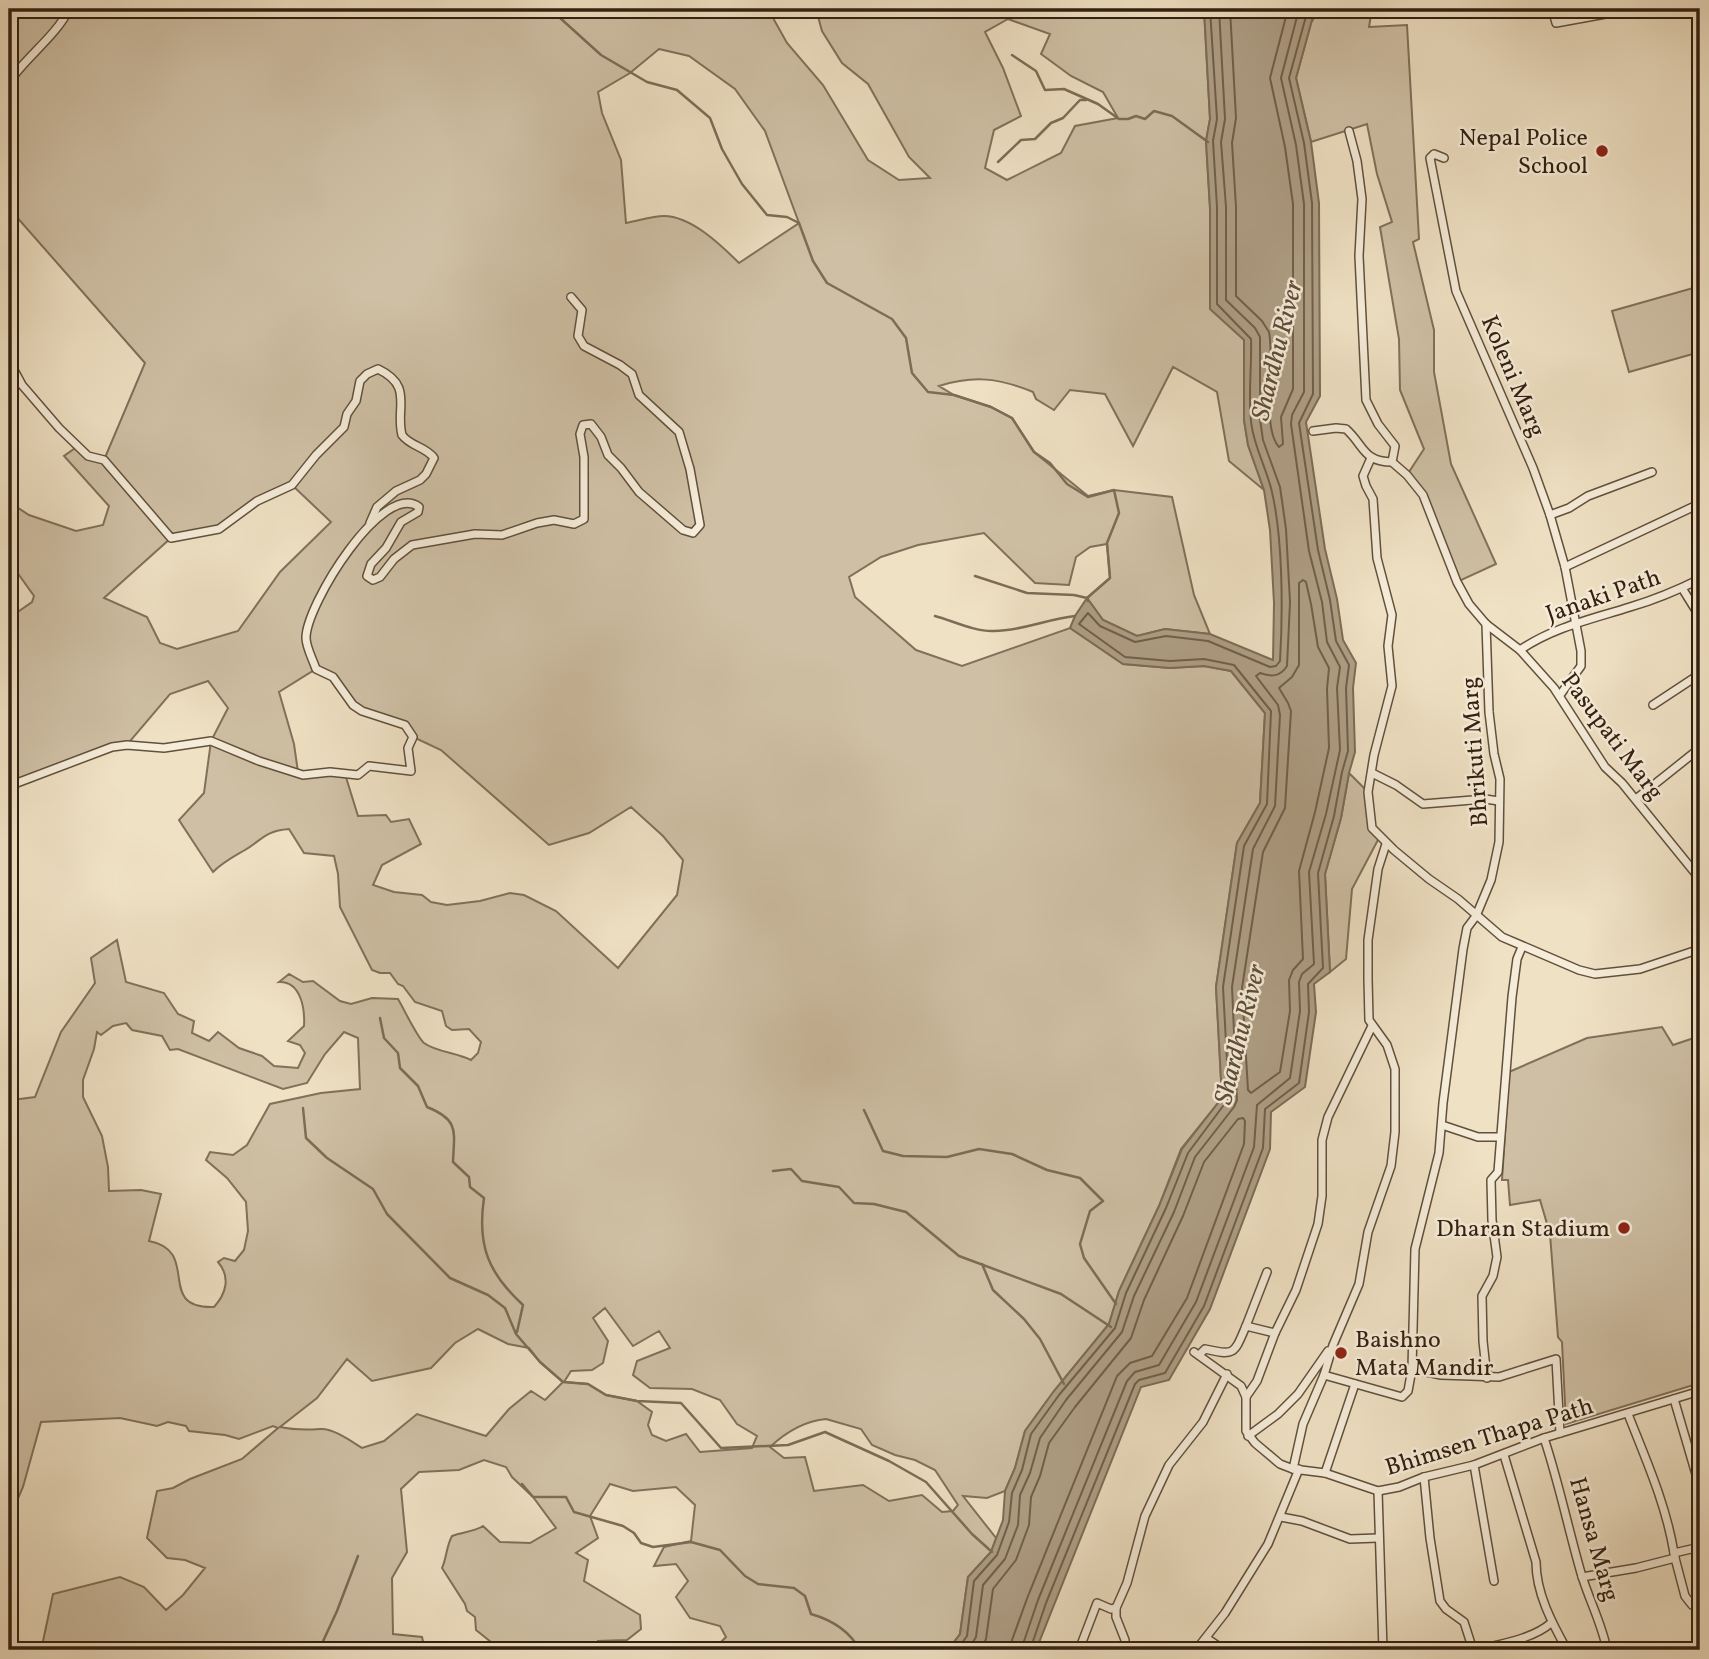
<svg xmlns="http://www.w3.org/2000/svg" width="1709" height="1659" font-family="Vollkorn,serif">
  <rect width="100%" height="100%" fill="#efe1c4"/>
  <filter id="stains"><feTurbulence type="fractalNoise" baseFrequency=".00286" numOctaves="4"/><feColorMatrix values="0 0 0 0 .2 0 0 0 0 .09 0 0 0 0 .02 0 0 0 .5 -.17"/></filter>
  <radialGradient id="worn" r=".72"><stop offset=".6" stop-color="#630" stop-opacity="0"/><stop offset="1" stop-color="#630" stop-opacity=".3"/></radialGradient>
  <g fill="#cfc0a5" stroke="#81705a" stroke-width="2" fill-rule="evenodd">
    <path d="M29 9H768L787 43 823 85 868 160 899 180 930 178 909 157 868 84 842 63 822 31 816 9H1204L1210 119 1206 141 1210 208 1244 340V420L1248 445 1264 490 1229 461 1217 392 1173 367 1133 446 1105 394 1070 390 1054 410 1036 399 1033 392C999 378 974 375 939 386L954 395 991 407 1012 418 1034 452 1088 496 1114 490 1172 497 1194 595 1210 634 1165 629 1137 636 1103 620 1087 598 1110 578 1107 544 1090 547 1076 557 1069 585 1035 583 984 533 918 545 881 557 849 577 855 597 916 650 962 666 1070 628 1123 664 1170 668 1204 666 1231 671 1265 713 1260 803 1237 843 1216 987 1222 1098 1181 1149 1159 1206 1119 1291 1109 1324 1054 1391 1025 1431 1015 1468 1005 1491 987 1498 963 1496 996 1538 991 1552 968 1577 960 1634 948 1650H699L701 1643 718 1645 726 1637 720 1626 690 1618 676 1597 688 1581 676 1564 654 1566 664 1547 691 1541 695 1505 676 1487 633 1491 610 1484 590 1516 598 1538 576 1553 588 1560 584 1581 640 1615 641 1629 627 1640 598 1641V1650H501L476 1630 475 1617 467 1611 465 1604 442 1568C447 1557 446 1547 452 1536 462 1532 474 1532 483 1526L500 1542 530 1543 556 1528 533 1497 512 1477 506 1467 484 1460 459 1470 419 1472 401 1489 407 1552 392 1578 393 1634 422 1637 425 1650H35L42 1646 53 1594 120 1577 144 1587 166 1610 183 1595 205 1568 185 1560 167 1558 147 1538 157 1491 173 1488 190 1479 242 1459 278 1428 273 1426 239 1439 225 1435 189 1431 186 1426 168 1422 157 1426 120 1418 41 1422 23 1487 9 1519V1098L12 1100 35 1097 61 1032 95 983 91 958 117 940 126 982 164 993 178 1014 194 1021 192 1033 209 1041 218 1032 239 1048 262 1056 274 1066 298 1068 305 1053 300 1045 288 1041 304 1026C305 1009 301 981 279 982L289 974 303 982 313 981 340 1001 351 1004 372 998 398 999C404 1009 417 1037 424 1043 436 1052 458 1053 471 1060L478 1053 481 1042 469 1029 452 1030 446 1026 442 1011 415 1002 403 986 398 984 390 973H380L372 970 340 907 338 874 334 856 304 853 289 829C265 831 263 839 245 850 233 857 223 862 213 872L179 820 204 793 211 741 228 708 208 681 170 694 126 746 9 786V618L32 602 34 596 9 561V502L29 515 76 531 103 525 109 506 64 456 78 446 88 456 104 460 145 363 15 215 9 212V14ZM1008 19 1050 34 1041 54 1071 76 1103 92 1118 118 1075 126 1061 153 1007 180 985 168 994 130 1021 116 1003 68 985 32ZM659 49 689 56 735 89 765 131 799 223 739 263C721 245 691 216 664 216 652 216 638 221 626 223L621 160 602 113 598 92 630 73ZM292 485 331 522 280 572 238 631 177 649 160 643 147 617 104 598 171 538 228 523 257 501ZM316 669 333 677 362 711 405 725 413 737 441 750 549 845 589 833 631 807 663 836 683 860 677 895 618 968 556 911 524 895 510 893 480 901 447 905 431 902 422 895 394 892 373 885 382 865 421 844 409 819 391 822 386 815 358 816 345 774 298 772 294 744 279 692ZM126 1023 132 1030 162 1036 170 1050 178 1049 283 1089 307 1083 325 1054 344 1032 358 1038 360 1089 321 1093 270 1104 247 1145 233 1155 210 1152 206 1160 227 1178 246 1202 248 1231 244 1250 235 1261 224 1258 218 1262C231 1277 226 1294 214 1307 154 1309 202 1251 149 1241L161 1194 141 1190 109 1191 108 1167 102 1136 83 1097V1080L94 1049 97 1032 101 1035 113 1026ZM605 1308 633 1346 659 1331 670 1348 637 1361 633 1375 650 1388 692 1389 720 1400 737 1424 757 1436 752 1448 700 1452 686 1434 666 1441 652 1435 648 1425 652 1412 637 1401 606 1395 588 1384 564 1382 571 1371 592 1370 603 1363 608 1341 593 1318ZM478 1329 508 1344 529 1348 540 1362 563 1382 545 1400 531 1391 509 1409 486 1436 417 1414 384 1441 362 1448C351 1441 333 1428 320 1429 306 1430 294 1430 280 1427L317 1398 347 1359 372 1381 431 1368 455 1343ZM826 1419 861 1429 872 1445 895 1455 915 1460 935 1470 958 1505 953 1511 942 1512 922 1495 889 1501 863 1485 814 1491 805 1457 784 1458 770 1447C786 1432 804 1421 826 1419Z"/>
    <polygon points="1319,9 1372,9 1369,27 1407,25 1419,239 1413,242 1434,330 1434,372 1451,464 1496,564 1457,582 1424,495 1407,475 1424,449 1400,390 1399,339 1380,227 1392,222 1377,174 1367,124 1311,142 1296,78 1311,23"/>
    <polygon points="1700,286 1700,352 1629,372 1612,311"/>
    <polygon points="1349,773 1368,792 1369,814 1379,838 1352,889 1346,959 1330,972 1325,874 1341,818"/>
    <polygon points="1662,1027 1673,1045 1700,1036 1700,1383 1566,1424 1562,1342 1558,1337 1550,1234 1540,1200 1510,1205 1508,1180 1502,1180 1509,1072 1587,1038"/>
  </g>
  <polygon fill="#af9f86" stroke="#7d6c56" stroke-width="2" points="1204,9 1315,9 1296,78 1311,142 1319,203 1320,396 1306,422 1325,549 1337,599 1343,640 1356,663 1353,688 1355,752 1349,773 1341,818 1325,874 1330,972 1314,984 1316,1012 1305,1087 1271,1112 1270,1149 1210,1309 1169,1380 1141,1387 1036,1650 948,1650 960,1634 968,1577 991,1552 1003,1520 1005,1491 1015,1468 1025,1431 1054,1391 1109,1324 1119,1291 1159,1206 1182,1149 1222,1098 1216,987 1237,843 1260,803 1265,713 1231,671 1204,666 1170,668 1123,664 1070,628 1075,616 1087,598 1103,620 1137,636 1165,629 1210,634 1273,660 1274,603 1270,530 1264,490 1248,445 1244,420 1244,340 1210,309 1210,208 1206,141 1210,119"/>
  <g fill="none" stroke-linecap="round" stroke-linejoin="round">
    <g stroke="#715f4a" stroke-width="2">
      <path d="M1230 9 1236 118 1232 143 1236 207V296L1262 321 1269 332C1275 359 1261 428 1279 447L1283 444 1281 417 1293 389V204L1285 147 1270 78 1288 9"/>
      <polygon points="1303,580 1306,582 1311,604 1318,647 1329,668 1327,689 1329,748 1315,812 1299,871 1303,959 1293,970 1289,980 1290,1011 1280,1072 1251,1093 1248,1090 1242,988 1263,852 1285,808 1291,711 1288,703 1279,688 1292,677 1299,665 1299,583"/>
      <path d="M957 1650 967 1636 974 1581 997 1555 1009 1522 1012 1493 1022 1470 1031 1434 1059 1395 1115 1328 1126 1293 1166 1208 1188 1153 1229 1098 1223 987 1244 846 1267 804 1271 711 1234 665 1204 659 1170 661 1125 657 1079 624 1088 613 1100 626 1135 642 1166 636 1208 641 1270 667 1276 666 1280 661C1283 611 1283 535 1271 488 1265 465 1253 444 1251 421 1248 394 1252 366 1251 339L1217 304V207L1213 141 1217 119 1210 9"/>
      <path d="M968 1650 976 1637 983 1585 1005 1559 1018 1525 1020 1495 1030 1473 1040 1438 1066 1400 1122 1332 1134 1296 1174 1212 1195 1157 1234 1107 1237 1100 1232 987 1253 849 1275 806 1280 715 1278 705 1256 676 1260 673C1271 677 1280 677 1287 666L1290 602 1286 529 1280 487 1263 440 1260 419V337L1255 328 1226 300V207L1221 142 1225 119 1219 9"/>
      <polyline points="981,1650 986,1639 993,1589 1016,1560 1029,1525 1031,1497 1040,1476 1049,1443 1075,1407 1131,1338 1144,1300 1183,1216 1204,1162 1238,1119 1243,1118 1245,1121 1244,1144 1187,1298 1152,1356 1130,1363 1117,1376 1028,1596 1012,1640 1010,1650"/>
      <polyline points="1021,1650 1038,1600 1127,1381 1135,1372 1159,1365 1196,1302 1254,1147 1257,1105 1290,1078 1300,1011 1299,982 1302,974 1314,964 1309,872 1326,814 1340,750 1337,688 1340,667 1327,642 1322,602 1309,551 1291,424 1292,415 1304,392 1304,204 1296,145 1281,78 1299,9"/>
      <polyline points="1030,1650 1046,1603 1135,1384 1139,1380 1165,1373 1204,1306 1263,1148 1265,1109 1299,1083 1309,1012 1308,984 1323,968 1318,873 1334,816 1342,772 1348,751 1346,688 1349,665 1336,641 1330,600 1318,550 1299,423 1313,394 1312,203 1304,143 1289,78 1308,9"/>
    </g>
    <g stroke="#7d6c56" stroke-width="2.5">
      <polyline points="552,9 559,17 601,55 647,82 677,90 710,118 722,149 742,184 767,215 787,217 799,223 813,261 827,283 892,319 906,338 912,373 928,392 954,395 991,407 1012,418 1034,452 1050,463 1067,484 1088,497 1114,490 1119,513 1107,543 1110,578 1087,598 1088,601"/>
      <polyline points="1012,55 1036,71 1045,90 1064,89 1098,104 1119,119 1128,119 1136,116 1145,119 1154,111 1172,116 1208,142"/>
      <polyline points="998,162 1021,140 1035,139 1051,123 1063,118 1080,100 1086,100"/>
      <polyline points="975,576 1027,593 1074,595 1087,598"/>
      <path d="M935 616C953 621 976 632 994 631 1022 631 1047 619 1075 616"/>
      <path d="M380 1018 384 1038 398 1053 400 1068 418 1086 427 1107C460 1120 454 1132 453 1162L469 1177 470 1187 484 1198C477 1245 488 1273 523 1305L517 1332"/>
      <polyline points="303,1108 306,1138 327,1158 373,1189 387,1214 450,1278 488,1295 505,1308 516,1334 540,1362 563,1382 588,1384 606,1395 637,1401 681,1403 721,1448 788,1445 825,1432 889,1461 926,1482 972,1534 992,1552"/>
      <polyline points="864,1110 883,1151 903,1156 947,1157 979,1149 1012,1154 1047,1170 1080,1178 1103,1201 1090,1211 1080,1244 1084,1258 1116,1304"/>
      <polyline points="773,1171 791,1169 802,1181 839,1187 854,1203 874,1204 906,1212 959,1256 1061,1294 1111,1327"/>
      <polyline points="982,1264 993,1290 1024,1319 1040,1339 1064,1384"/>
      <path d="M522 1484 533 1497H566L574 1512 623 1526 634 1533 641 1543 653 1547 691 1542 720 1550 745 1576 758 1584 794 1588 805 1596 811 1614C832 1620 849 1630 860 1650"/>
      <polyline points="319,1650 337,1611 358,1556"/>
    </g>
    <defs>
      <g id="minor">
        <polyline points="1552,9 1556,23 1633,9"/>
        <path d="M9 82C26 57 57 35 69 9"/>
        <polyline points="1349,131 1357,161 1362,199 1359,256 1366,400 1378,424 1395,446 1392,462"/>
        <polyline points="1444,158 1434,154 1430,158 1456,291 1533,468 1550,515 1565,567 1581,651 1581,666 1560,695"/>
        <path d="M9 361 22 385 59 428 88 456 104 460 171 538 219 529 257 501 292 485 316 455 344 427 347 414 356 401 360 381 367 374 378 369C414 386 395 408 402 435 411 447 425 446 434 458L426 474 420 480 396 491 377 507 370 523"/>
        <path d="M1313 431 1336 428 1346 429C1364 445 1363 462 1392 462L1407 475 1423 495 1457 582 1469 604 1486 624 1520 650 1554 688 1605 767 1622 783 1700 879"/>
        <polyline points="1371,458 1363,476 1366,486 1373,499 1377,558 1392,615 1388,646 1392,686 1374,755 1368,792 1372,828 1394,850 1429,879 1458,899 1502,937 1579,970 1595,974 1640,969 1700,949"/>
        <polyline points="1550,515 1569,508 1588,496 1652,472"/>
        <polyline points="1565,567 1697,505"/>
        <polyline points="1682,588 1700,617"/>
        <path d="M1520 650C1554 627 1592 619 1630 607 1654 600 1678 590 1700 579"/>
        <polyline points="1653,705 1700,674"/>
        <polyline points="1372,773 1396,785 1423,804 1485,799 1499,801"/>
        <path d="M9 786 112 747 127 745 164 748 211 741 259 761 303 775 330 772 358 775 369 766 411 771 408 748 413 737 405 725 362 711 353 705 333 677 316 669C313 660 306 647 306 638 306 605 383 480 419 507L418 512 401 522 386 548 371 564 367 576 373 580 380 577 394 559 412 545 475 534 502 535 537 523 554 520 574 524 584 519V457L580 434 583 425 591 424 601 437 608 455 621 468 639 492 683 530 693 533 700 525 690 469 679 432 639 395 632 374 620 365 584 346 578 336 582 310 571 297"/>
        <polyline points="1636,799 1700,748"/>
        <polyline points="1372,1026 1328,1117 1322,1140 1322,1196 1318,1224 1296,1290 1275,1333 1257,1381 1246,1397 1246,1431 1255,1443 1280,1464 1293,1469 1325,1473 1378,1491 1399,1487 1424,1477 1474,1465 1544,1438 1700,1391"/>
        <polyline points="1442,1125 1478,1137 1500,1137"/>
        <polyline points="1246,1326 1267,1272"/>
        <polyline points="1194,1352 1241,1386 1246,1397"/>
        <path d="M1199 1355 1205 1349C1235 1356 1234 1354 1246 1326L1275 1333"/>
        <polyline points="1412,1369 1441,1375 1499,1377 1556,1359 1560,1433"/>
        <polyline points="1324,1375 1402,1397 1408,1391 1412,1369 1415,1249 1439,1153 1443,1103 1463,949 1467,928 1476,916 1491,880 1499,842 1500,779 1494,754 1489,712 1486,624"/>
        <polyline points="1487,1378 1483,1341 1482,1296 1493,1276 1497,1257 1492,1220 1491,1180 1498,1172 1512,997 1517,959 1522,947"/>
        <polyline points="1674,1399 1700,1488"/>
        <path d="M1628 1414C1646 1460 1666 1504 1674 1553"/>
        <polyline points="1248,1436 1278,1414 1298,1394 1328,1351"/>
        <path d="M1544 1438C1559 1483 1568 1528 1581 1573 1589 1600 1602 1624 1607 1650"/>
        <path d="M1504 1455 1536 1562C1536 1593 1552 1623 1567 1650"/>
        <polyline points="1474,1465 1494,1581"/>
        <polyline points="1293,1469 1303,1424 1324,1375 1333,1345 1359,1284 1368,1232 1391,1166 1395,1132 1395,1069 1387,1045 1369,1020 1368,979 1368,940 1378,869 1386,844"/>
        <polyline points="1325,1473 1355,1384"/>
        <polyline points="1424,1477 1430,1538 1440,1601 1446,1609 1464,1622 1473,1650"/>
        <polyline points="1378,1491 1383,1650"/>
        <polyline points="1281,1517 1302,1521 1350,1539 1378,1538"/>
        <polyline points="1675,1557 1674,1553 1700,1547"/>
        <polyline points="1582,1577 1636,1568 1675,1558 1685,1596 1692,1605 1700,1602"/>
        <polyline points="1206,1638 1218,1646 1231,1650"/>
        <polyline points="1079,1650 1097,1603 1111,1609 1116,1608"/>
        <polyline points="1125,1650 1125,1640 1116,1617 1116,1608 1127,1583 1145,1516 1169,1465 1203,1422 1227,1374"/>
        <polyline points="1196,1650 1225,1613 1268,1544 1299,1469"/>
        <polyline points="1235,1650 1265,1650"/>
        <polyline points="1419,1650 1448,1648 1468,1650"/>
        <path d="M1477 1650C1500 1644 1533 1639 1551 1623"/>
      </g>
    </defs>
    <use href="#minor" stroke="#62503c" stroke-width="10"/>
    <use href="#minor" stroke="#f5ecd9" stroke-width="7"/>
  </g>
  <g fill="#8f2418" stroke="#f5ecd9" stroke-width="2.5">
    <circle cx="1602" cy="151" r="7"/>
    <circle cx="1624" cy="1228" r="7"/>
    <circle cx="1341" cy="1353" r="7"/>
  </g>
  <g text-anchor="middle" stroke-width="5" stroke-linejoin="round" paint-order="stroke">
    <g font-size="24" fill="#331f0f" stroke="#f5ecd9" text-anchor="end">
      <text x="1588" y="145">Nepal Police<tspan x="1588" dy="28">School</tspan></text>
      <text x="1610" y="1236">Dharan Stadium</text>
      <text x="1355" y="1347" text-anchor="start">Baishno<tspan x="1355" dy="28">Mata Mandir</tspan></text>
    </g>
    <g font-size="24" fill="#331f0f" stroke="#f5ecd9">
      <text transform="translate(1514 376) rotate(67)" y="8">Koleni Marg</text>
      <text transform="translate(1603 595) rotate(-19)" y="8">Janaki Path</text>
      <text transform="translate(1613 736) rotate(53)" y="8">Pasupati Marg</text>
      <text transform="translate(1474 752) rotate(-94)" y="8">Bhrikuti Marg</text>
      <text transform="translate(1489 1436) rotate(-17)" y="8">Bhimsen Thapa Path</text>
      <text transform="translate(1595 1539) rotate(74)" y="8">Hansa Marg</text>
    </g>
    <g font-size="26" font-style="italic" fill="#5e4c39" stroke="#f5ecd9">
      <text transform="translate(1276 350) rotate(-76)" y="9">Shardhu River</text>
      <text transform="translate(1239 1034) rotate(-76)" y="9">Shardhu River</text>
    </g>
  </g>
  <rect width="1709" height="1659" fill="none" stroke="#efe1c4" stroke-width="35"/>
  <rect x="10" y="10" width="1688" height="1638" fill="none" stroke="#331f0f" stroke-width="3.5"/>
  <rect x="18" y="18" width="1674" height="1624" fill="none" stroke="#331f0f" stroke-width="2"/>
  <rect width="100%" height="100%" filter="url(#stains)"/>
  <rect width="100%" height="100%" fill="url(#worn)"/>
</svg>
